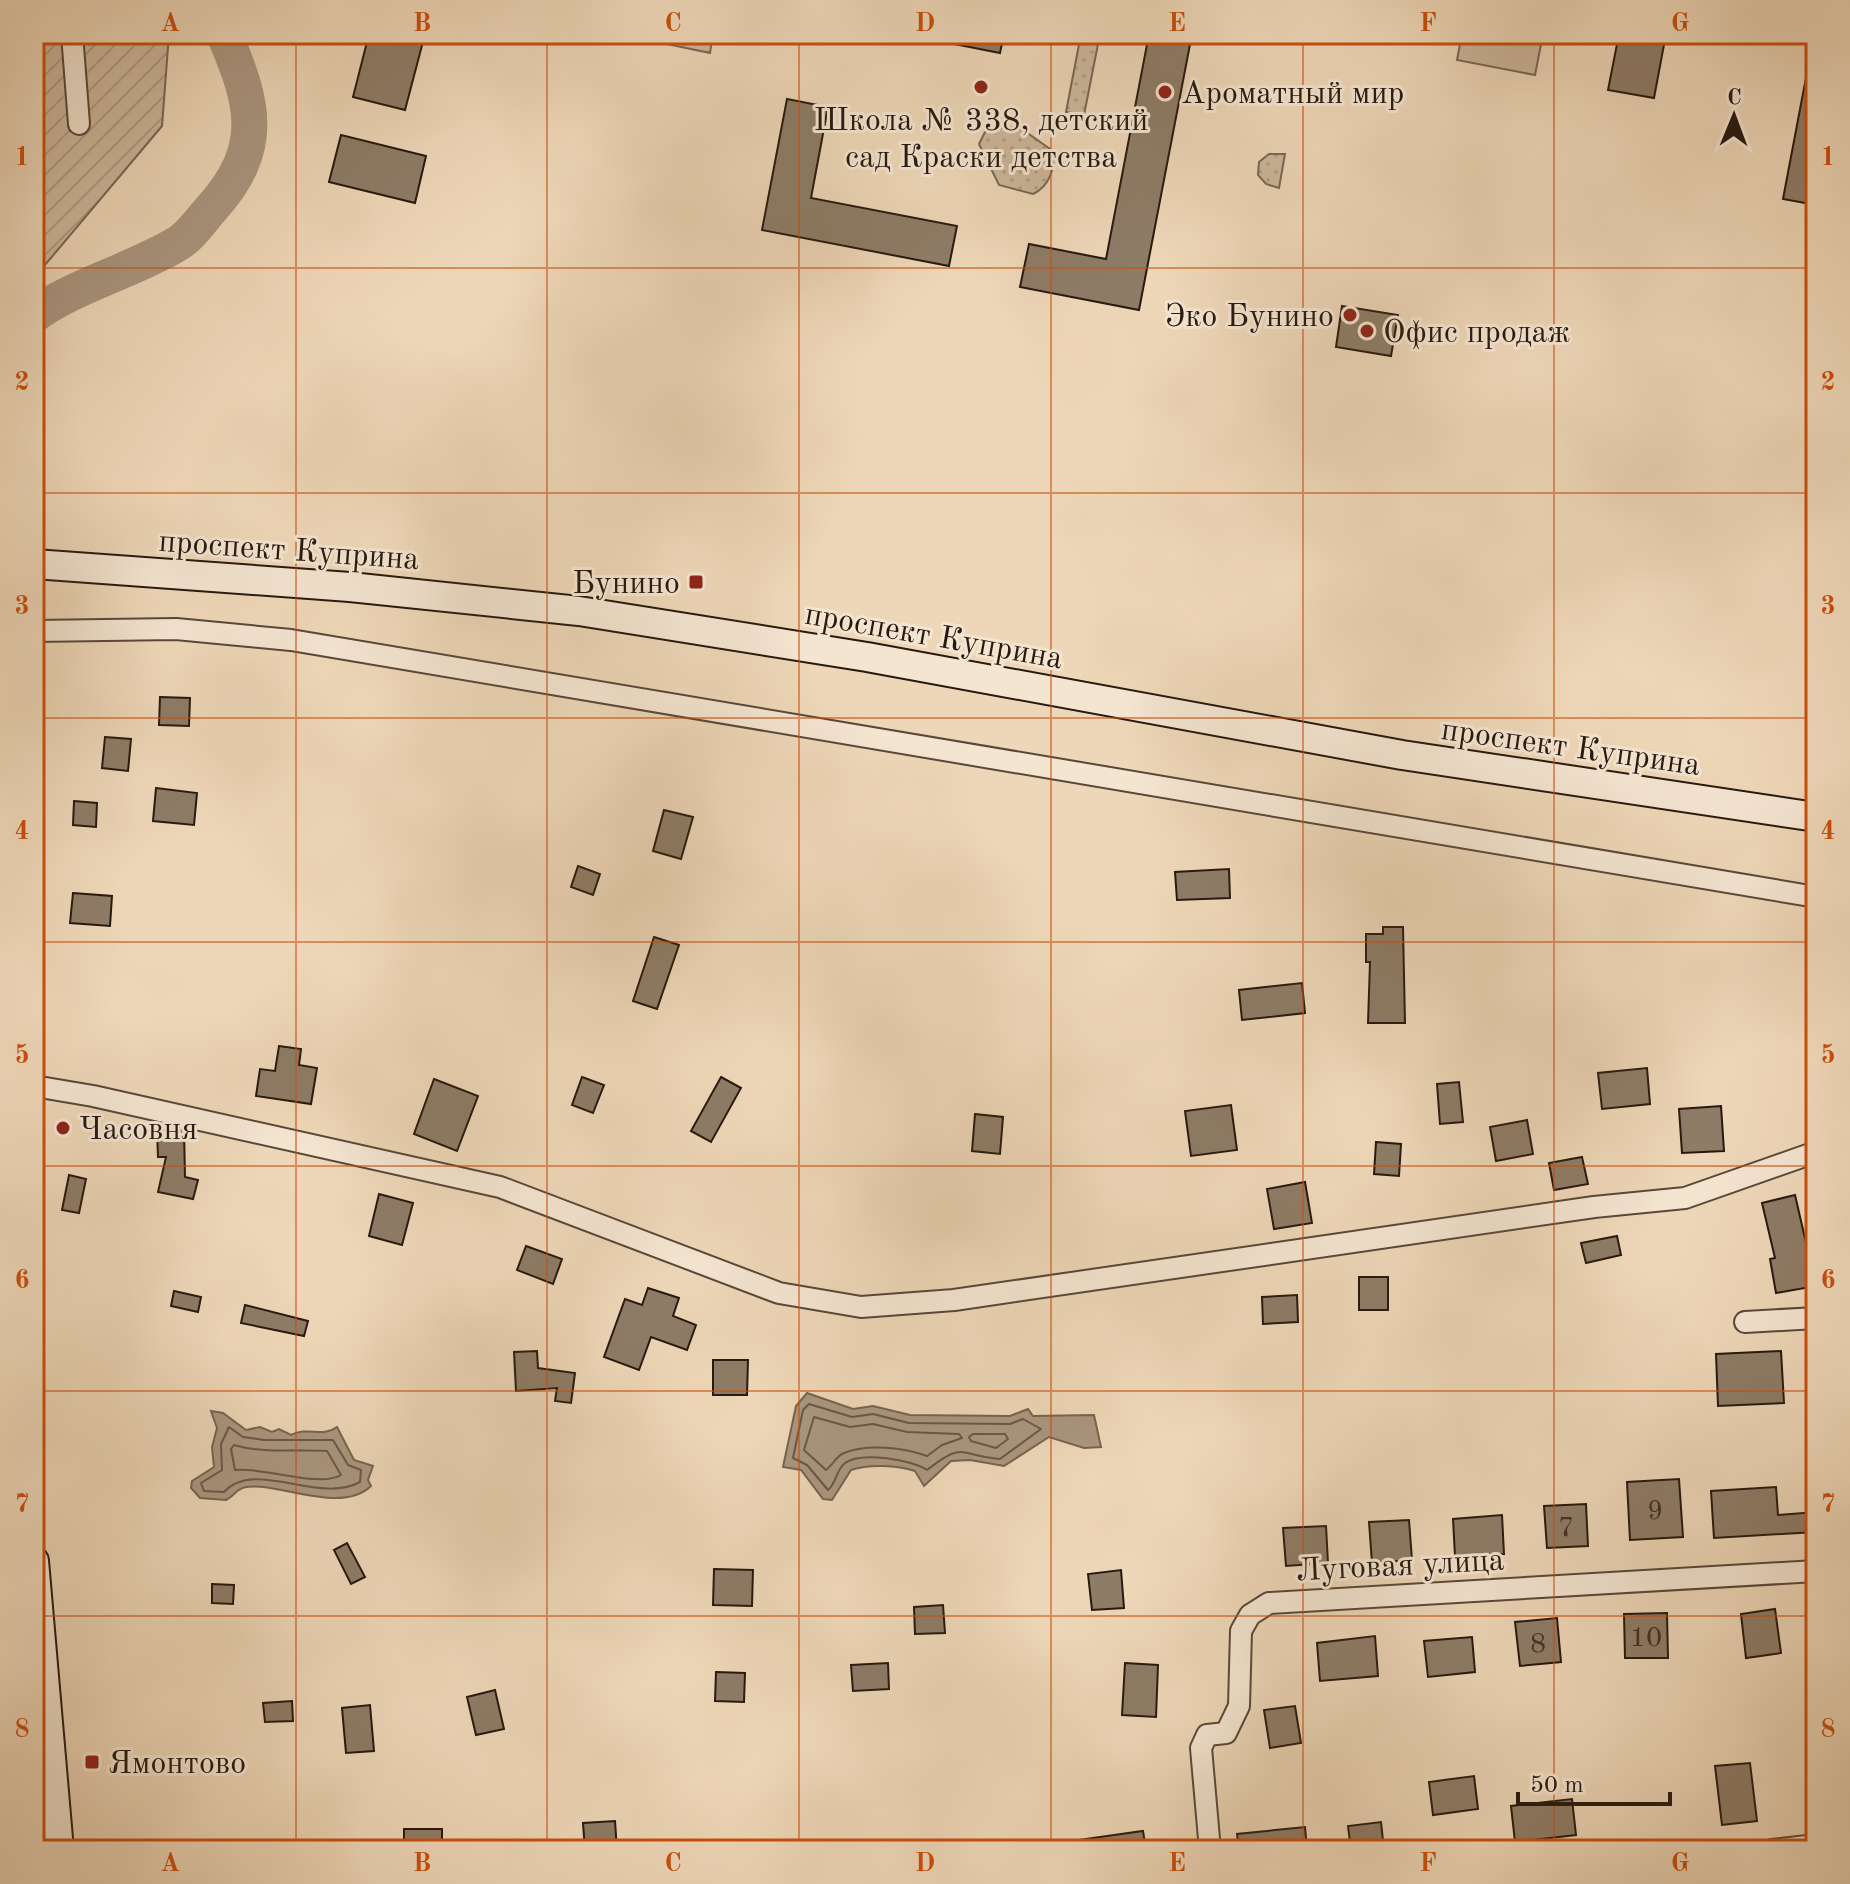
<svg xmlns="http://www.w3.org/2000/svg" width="1850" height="1884" font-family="'Old Standard TT',serif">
  <defs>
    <pattern id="grass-dots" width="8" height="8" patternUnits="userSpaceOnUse" patternTransform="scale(2)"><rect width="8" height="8" fill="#ccb79b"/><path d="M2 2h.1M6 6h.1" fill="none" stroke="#af9d84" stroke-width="1.8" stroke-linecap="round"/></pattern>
    <pattern id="garden-furrows" width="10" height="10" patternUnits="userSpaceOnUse" patternTransform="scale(2)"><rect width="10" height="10" fill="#ccb79b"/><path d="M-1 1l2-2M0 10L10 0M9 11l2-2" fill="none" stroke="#af9d84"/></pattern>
  </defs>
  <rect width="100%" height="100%" fill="#eed7b8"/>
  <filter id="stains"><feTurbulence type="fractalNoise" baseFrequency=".0025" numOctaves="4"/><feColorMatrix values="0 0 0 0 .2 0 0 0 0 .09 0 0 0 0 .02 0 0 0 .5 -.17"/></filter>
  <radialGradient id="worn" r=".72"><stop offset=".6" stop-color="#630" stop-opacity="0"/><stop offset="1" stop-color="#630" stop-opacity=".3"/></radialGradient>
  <g fill="url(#grass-dots)" stroke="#796855" stroke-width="2">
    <polygon points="619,34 713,34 710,53"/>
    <polygon points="1081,34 1100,34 1084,115 1066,112"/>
    <path d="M1012 127 1023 130 1053 151C1055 168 1050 186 1033 194L999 185 979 144 986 130Z"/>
    <polygon points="1269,154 1285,154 1279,188 1266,184 1258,175 1259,162"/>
  </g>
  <polygon fill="url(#garden-furrows)" stroke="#796855" stroke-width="2" points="34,34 169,34 162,126 34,278"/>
  <polygon fill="#ccb79b" stroke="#796855" stroke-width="2" points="1462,34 1543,34 1535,75 1457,60"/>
  <g fill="#aa967f" stroke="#756452" stroke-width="2">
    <path d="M807 1393 853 1409 873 1406 910 1415 1010 1416 1028 1409 1033 1416 1094 1415 1101 1447 1084 1448 1049 1437 1004 1466 970 1460 951 1461 924 1486 915 1471C897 1465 869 1464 851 1470L832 1500 823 1499 801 1470 783 1467 796 1406Z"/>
    <path d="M211 1411 223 1413 246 1430 260 1427 272 1432 279 1429 291 1435C308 1426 322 1438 337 1427L354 1460 373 1466 368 1480 371 1486C341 1515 280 1482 246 1487 235 1489 235 1496 226 1500L200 1498 191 1488 192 1481 214 1467 212 1447 217 1428Z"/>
  </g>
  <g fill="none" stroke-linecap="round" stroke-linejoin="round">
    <g stroke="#685847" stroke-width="2">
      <path d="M809 1404 852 1417 873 1414 909 1423 1010 1424 1023 1419 1041 1429 1000 1459C959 1456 965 1440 927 1470 913 1460 861 1451 845 1463 836 1470 836 1484 828 1490L807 1465 793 1458 803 1410Z"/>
      <path d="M814 1417 850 1427 873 1424 907 1432 959 1434 962 1438 942 1445 927 1456C905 1448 867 1443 844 1453 836 1456 833 1465 826 1470L804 1450Z"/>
      <path d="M229 1427 243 1437 264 1440H333L348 1465 361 1470 360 1482C318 1505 255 1458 224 1492L204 1491 201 1483 222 1470 221 1444Z"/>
      <polygon points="973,1434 1005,1434 1008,1439 996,1448 971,1441 969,1437"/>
      <path d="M234 1445C265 1454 296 1449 327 1451L341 1475C319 1488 265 1467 235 1470L231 1449Z"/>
    </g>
    <path stroke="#aa967f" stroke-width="36" d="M34 315C73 286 134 270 177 244 190 237 201 220 211 209 266 148 254 104 224 34"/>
  </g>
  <g fill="#8e7c67" stroke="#26190f" stroke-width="2">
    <polygon points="369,34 425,34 405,110 353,97"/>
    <polygon points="945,34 1004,34 1000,53 944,42"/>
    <polygon points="1149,34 1192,34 1139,310 1020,287 1029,244 1106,259"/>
    <polygon points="1619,34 1666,34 1654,98 1608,90"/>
    <polygon points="1808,67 1816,68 1816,205 1783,199"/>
    <polygon points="787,99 828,107 811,198 957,226 949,266 762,230"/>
    <polygon points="341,135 426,156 415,203 329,182"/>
    <polygon points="1342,306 1398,315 1391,356 1336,347"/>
    <polygon points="160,697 190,698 189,726 159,725"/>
    <polygon points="105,737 131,739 128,771 102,768"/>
    <polygon points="156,788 197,793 194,825 153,821"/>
    <polygon points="74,801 97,803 96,827 73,825"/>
    <polygon points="664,810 693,817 681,859 653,851"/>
    <polygon points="578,866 600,874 593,895 571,887"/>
    <polygon points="1229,869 1230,898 1177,900 1175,872"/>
    <polygon points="73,893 112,896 110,926 70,923"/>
    <polygon points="1383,927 1403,927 1405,1023 1368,1023 1370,962 1366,962 1366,934 1383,934"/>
    <polygon points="654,937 679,945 657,1009 633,1001"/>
    <polygon points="1302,983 1305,1013 1242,1020 1239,990"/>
    <polygon points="279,1046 301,1049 299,1065 317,1068 311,1104 256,1096 260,1069 275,1071"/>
    <polygon points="1647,1068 1650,1104 1602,1109 1598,1073"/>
    <polygon points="582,1077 604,1085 593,1113 572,1105"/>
    <polygon points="721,1077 741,1088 711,1142 691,1131"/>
    <polygon points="434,1079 478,1096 457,1151 414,1134"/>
    <polygon points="1459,1082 1463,1122 1440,1124 1437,1084"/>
    <polygon points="1231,1105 1237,1150 1191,1156 1185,1111"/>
    <polygon points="1721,1106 1724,1151 1682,1153 1679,1109"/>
    <polygon points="975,1114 1003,1117 1000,1154 972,1151"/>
    <polygon points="1527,1120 1533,1154 1496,1161 1490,1127"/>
    <polygon points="157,1130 184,1130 185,1177 198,1180 193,1199 158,1192 166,1157 158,1157"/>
    <polygon points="1376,1142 1401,1144 1399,1176 1374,1174"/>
    <polygon points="1582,1157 1588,1184 1554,1190 1549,1163"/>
    <polygon points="69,1175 86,1179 79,1213 62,1210"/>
    <polygon points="1305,1182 1312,1223 1274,1229 1267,1189"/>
    <polygon points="379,1194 413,1203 402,1245 369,1236"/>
    <polygon points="1795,1195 1816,1286 1776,1293 1770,1259 1775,1258 1762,1203"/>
    <polygon points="1617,1236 1621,1255 1586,1263 1581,1243"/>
    <polygon points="526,1246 562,1259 553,1284 517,1270"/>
    <rect x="1359" y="1277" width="29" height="33"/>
    <polygon points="648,1288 679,1298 673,1316 696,1325 687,1350 651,1337 639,1370 604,1357 625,1299 642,1305"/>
    <polygon points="174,1291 201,1297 198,1312 171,1306"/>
    <polygon points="1297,1295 1298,1322 1263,1324 1262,1297"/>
    <polygon points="245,1305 308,1321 304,1336 241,1323"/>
    <polygon points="537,1351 538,1368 575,1373 571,1403 555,1401 557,1388 516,1391 514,1352"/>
    <polygon points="1781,1351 1784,1403 1718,1406 1716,1354"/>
    <polygon points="713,1360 748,1360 747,1395 713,1395"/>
    <polygon points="1679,1479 1683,1537 1630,1540 1627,1482"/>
    <polygon points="1776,1487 1778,1515 1816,1512 1816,1532 1714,1538 1711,1491"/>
    <polygon points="1586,1504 1588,1546 1547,1548 1544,1506"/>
    <polygon points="1502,1515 1504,1554 1455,1556 1453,1519"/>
    <polygon points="1409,1520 1412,1560 1372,1563 1369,1522"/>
    <polygon points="1326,1526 1328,1563 1286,1566 1283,1528"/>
    <polygon points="347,1543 365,1577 351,1584 334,1550"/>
    <polygon points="714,1569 753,1570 752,1606 713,1605"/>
    <polygon points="1121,1570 1124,1608 1092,1610 1088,1574"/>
    <polygon points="212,1584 234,1585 233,1604 212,1603"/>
    <polygon points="943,1605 945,1633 915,1634 914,1607"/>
    <polygon points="1775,1609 1781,1653 1746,1658 1741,1614"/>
    <polygon points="1667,1613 1668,1658 1625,1658 1624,1614"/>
    <polygon points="1557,1618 1561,1662 1520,1666 1515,1622"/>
    <polygon points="1375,1636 1378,1676 1320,1681 1317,1643"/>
    <polygon points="1472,1637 1475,1672 1428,1677 1424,1641"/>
    <polygon points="888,1663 889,1689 853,1691 851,1665"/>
    <polygon points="1125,1663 1158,1665 1156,1717 1122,1715"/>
    <polygon points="716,1672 745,1673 744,1702 715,1701"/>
    <polygon points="495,1690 504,1729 476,1735 467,1697"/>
    <polygon points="292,1701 293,1721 265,1722 263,1703"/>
    <polygon points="370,1705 374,1751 346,1753 342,1708"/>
    <polygon points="1295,1706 1301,1743 1270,1748 1264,1710"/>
    <polygon points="1750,1763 1757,1821 1722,1825 1715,1766"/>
    <polygon points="1474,1776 1478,1809 1433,1815 1429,1782"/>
    <polygon points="1572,1799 1576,1835 1515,1842 1511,1806"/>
    <polygon points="615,1821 617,1850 585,1850 583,1823"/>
    <polygon points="1381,1822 1384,1850 1351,1850 1348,1826"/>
    <polygon points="1305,1827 1307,1850 1239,1850 1237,1834"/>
    <rect x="404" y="1829" width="38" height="21"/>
    <polygon points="1143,1831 1146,1850 1078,1850 1078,1840"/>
  </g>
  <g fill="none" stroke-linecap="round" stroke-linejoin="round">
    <defs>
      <g id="minor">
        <polyline points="72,34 79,124"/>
        <polyline points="34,631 176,629 291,640 1816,897"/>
        <polyline points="34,1086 93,1096 500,1187 779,1293 861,1307 954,1300 1594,1207 1685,1198 1816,1152"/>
        <polyline points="1745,1322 1816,1318"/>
        <polyline points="1210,1850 1201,1748 1207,1735 1226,1733 1239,1706 1241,1631 1250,1615 1269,1603 1816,1571"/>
        <polyline points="1772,1850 1816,1845"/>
      </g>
      <g id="secondary">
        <polyline points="34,564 350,587 579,611 867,657 1402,755 1816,817"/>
        <polyline points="34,1561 59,1850"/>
      </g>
    </defs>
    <use href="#minor" stroke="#584839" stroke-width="24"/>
    <use href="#secondary" stroke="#26190f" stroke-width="32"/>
    <use href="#minor" stroke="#f4e5d1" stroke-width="20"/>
    <use href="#secondary" stroke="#f4e5d1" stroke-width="28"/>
  </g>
  <path fill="none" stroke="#cb4f0c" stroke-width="2" stroke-opacity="0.55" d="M296 34V1850M547 34V1850M799 34V1850M1051 34V1850M1303 34V1850M1554 34V1850M34 268H1816M34 493H1816M34 718H1816M34 942H1816M34 1166H1816M34 1391H1816M34 1616H1816"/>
  <g fill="#8f2418" stroke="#f4e5d1" stroke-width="3">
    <circle cx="981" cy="87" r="8"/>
    <circle cx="1165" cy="92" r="8"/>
    <circle cx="1350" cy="315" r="8"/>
    <circle cx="1367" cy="331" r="8"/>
    <rect x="688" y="574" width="16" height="16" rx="4"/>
    <circle cx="63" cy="1128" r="8"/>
    <rect x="84" y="1754" width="16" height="16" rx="4"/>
  </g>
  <g text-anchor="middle" stroke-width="6" stroke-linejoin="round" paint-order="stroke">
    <g font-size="28" fill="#403225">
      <text x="1655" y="1519">9</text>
      <text x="1566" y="1536">7</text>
      <text x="1646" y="1646">10</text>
      <text x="1538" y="1652">8</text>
    </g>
    <g font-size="32" fill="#26190f" stroke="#f4e5d1" text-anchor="start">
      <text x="1181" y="103">Ароматный мир</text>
      <text x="981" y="130" text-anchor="middle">Школа № 338, детский<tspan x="981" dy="37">сад Краски детства</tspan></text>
      <text x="1334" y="326" text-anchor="end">Эко Бунино</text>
      <text x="1383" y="342">Офис продаж</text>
      <text x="680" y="593" text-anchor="end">Бунино</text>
      <text x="79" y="1139">Часовня</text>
      <text x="108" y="1773">Ямонтово</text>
    </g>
    <g font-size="32" fill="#26190f" stroke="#f4e5d1">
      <text transform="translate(289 549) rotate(4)" y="11">проспект Куприна</text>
      <text transform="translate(934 635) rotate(10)" y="11">проспект Куприна</text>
      <text transform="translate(1571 746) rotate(8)" y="11">проспект Куприна</text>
      <text transform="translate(1400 1564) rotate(-3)" y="11">Луговая улица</text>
    </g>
  </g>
  <rect width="1850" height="1884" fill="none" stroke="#eed7b8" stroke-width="88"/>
  <g transform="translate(1734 116) rotate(1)" stroke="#f4e5d1" stroke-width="6" paint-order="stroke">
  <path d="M0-6L14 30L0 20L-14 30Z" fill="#26190f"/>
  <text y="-12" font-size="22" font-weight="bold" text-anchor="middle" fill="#26190f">С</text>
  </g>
  <path d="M1518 1792v12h152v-12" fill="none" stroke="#26190f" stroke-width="4"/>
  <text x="1530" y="1792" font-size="24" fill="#26190f" stroke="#f4e5d1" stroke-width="6" paint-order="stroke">50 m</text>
  <rect x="44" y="44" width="1762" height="1796" fill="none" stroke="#cb4f0c" stroke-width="3"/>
  <g font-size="26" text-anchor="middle" font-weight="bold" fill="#cb4f0c">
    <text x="170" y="31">A</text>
    <text x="422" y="31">B</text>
    <text x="673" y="31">C</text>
    <text x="925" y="31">D</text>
    <text x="1177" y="31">E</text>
    <text x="1428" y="31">F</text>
    <text x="1680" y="31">G</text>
    <text x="22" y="165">1</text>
    <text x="1828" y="165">1</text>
    <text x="22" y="390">2</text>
    <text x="1828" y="390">2</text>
    <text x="22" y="614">3</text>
    <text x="1828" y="614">3</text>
    <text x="22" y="839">4</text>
    <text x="1828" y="839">4</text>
    <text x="22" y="1063">5</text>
    <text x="1828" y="1063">5</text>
    <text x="22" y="1288">6</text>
    <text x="1828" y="1288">6</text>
    <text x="22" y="1512">7</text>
    <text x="1828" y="1512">7</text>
    <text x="22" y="1737">8</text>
    <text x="1828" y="1737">8</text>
    <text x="170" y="1871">A</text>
    <text x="422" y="1871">B</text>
    <text x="673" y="1871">C</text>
    <text x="925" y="1871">D</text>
    <text x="1177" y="1871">E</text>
    <text x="1428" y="1871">F</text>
    <text x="1680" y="1871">G</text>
  </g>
  <rect width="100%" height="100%" filter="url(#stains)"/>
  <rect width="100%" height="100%" fill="url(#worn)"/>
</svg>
